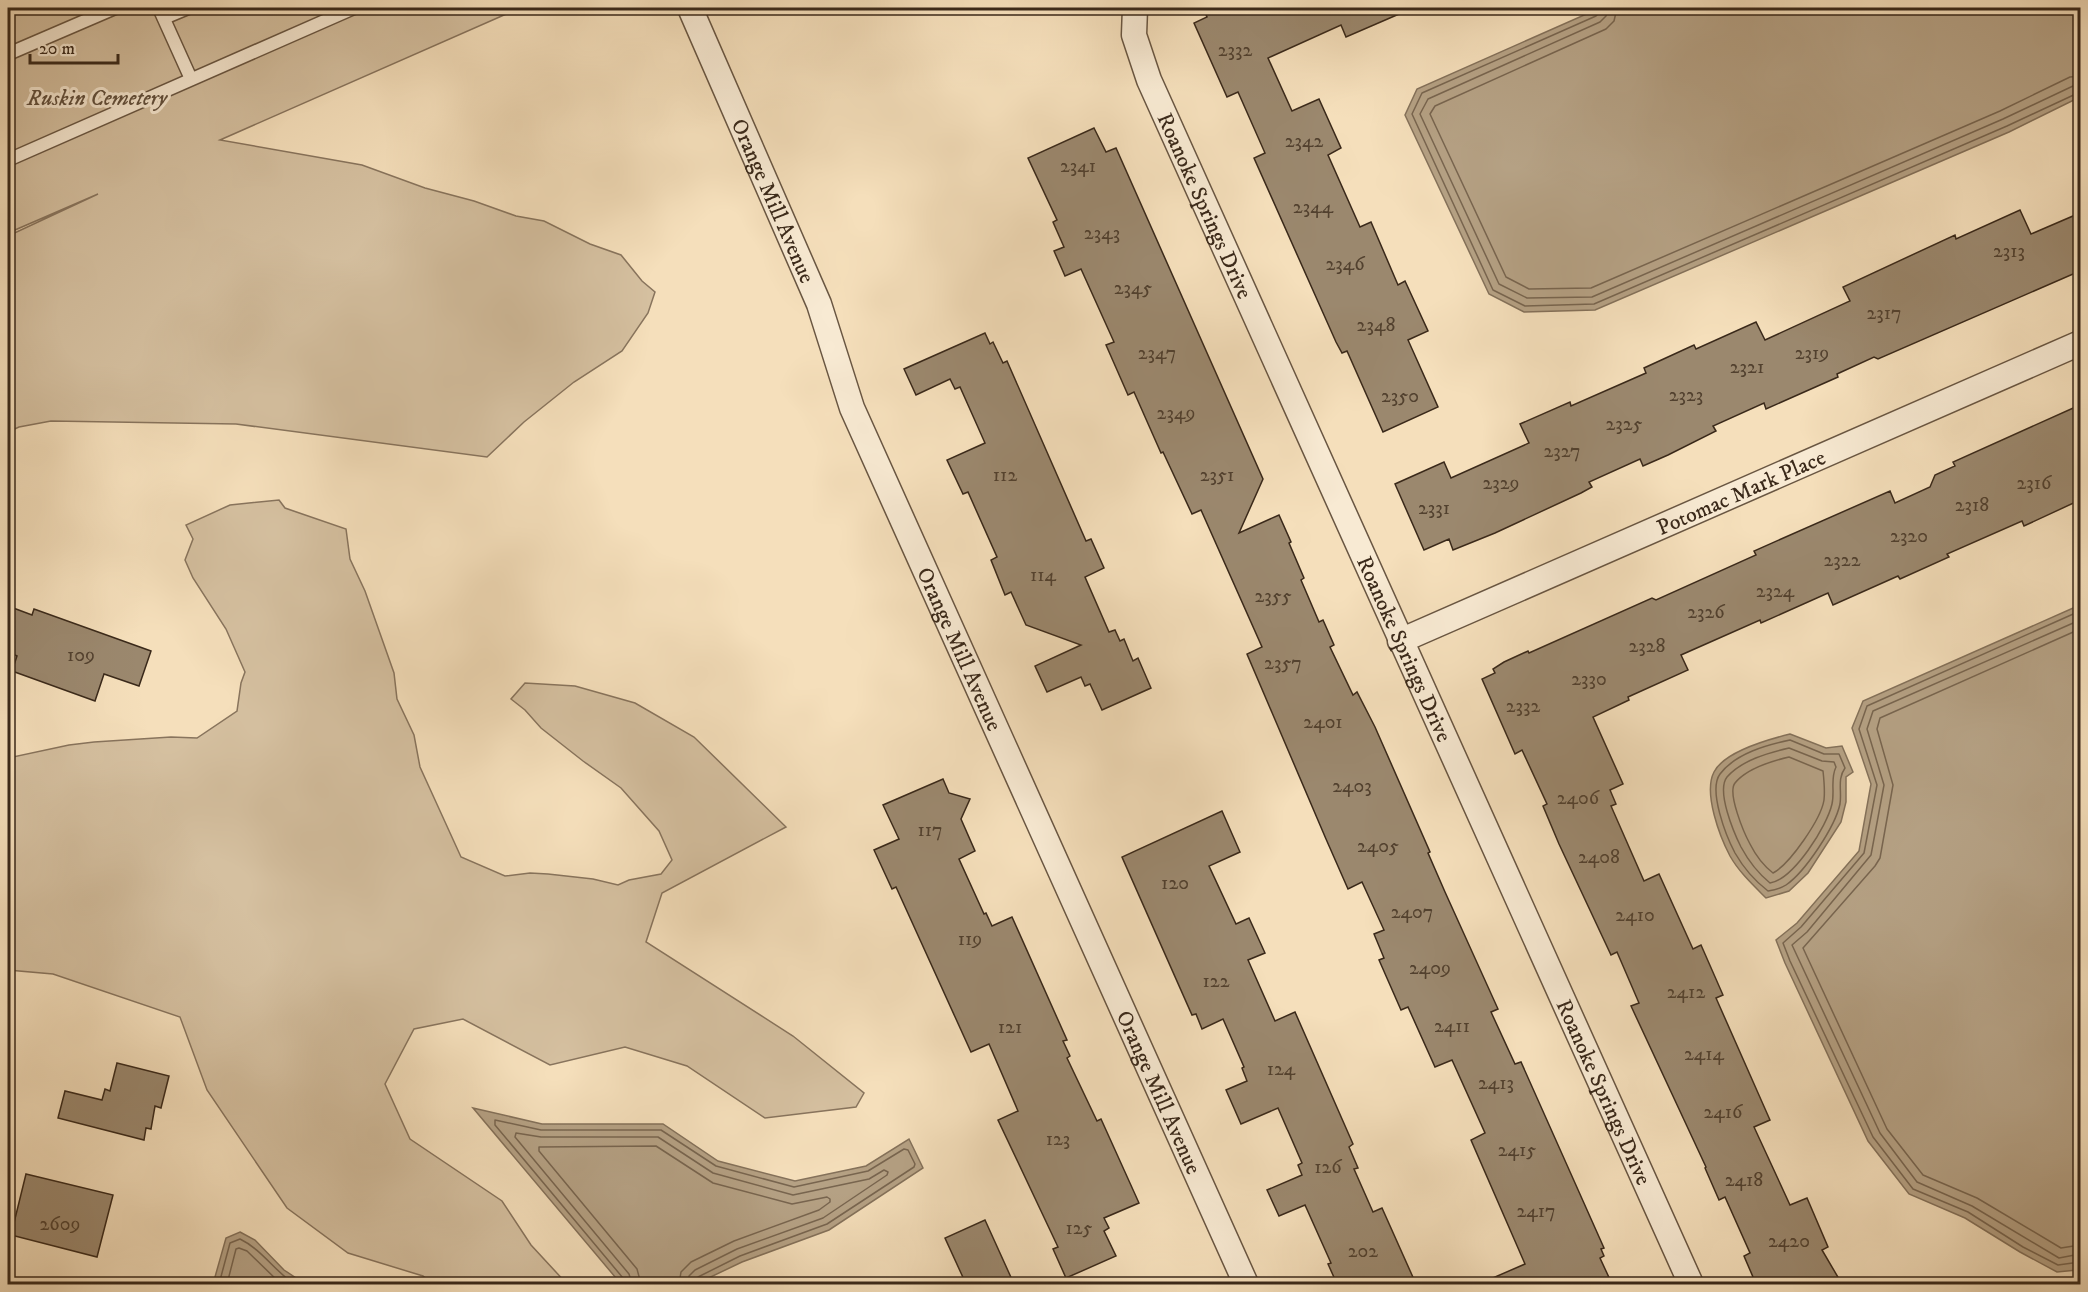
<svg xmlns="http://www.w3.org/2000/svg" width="2088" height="1292" font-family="'IM FELL DW Pica',serif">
  <rect width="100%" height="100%" fill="#f5dfbb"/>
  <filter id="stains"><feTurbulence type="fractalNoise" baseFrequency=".00333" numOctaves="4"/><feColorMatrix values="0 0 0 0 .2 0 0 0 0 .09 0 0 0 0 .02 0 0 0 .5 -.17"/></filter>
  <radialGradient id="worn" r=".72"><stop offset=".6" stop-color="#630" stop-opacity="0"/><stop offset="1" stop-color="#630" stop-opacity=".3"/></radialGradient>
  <g fill="#d5c0a0" stroke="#88745d" stroke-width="1.5">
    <polygon points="8,8 520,8 220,140 362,165 425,188 474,201 516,216 544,221 590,244 621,255 642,281 655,292 648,313 622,351 574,382 524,422 487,457 236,424 51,421 19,427 8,432 8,236 98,194 8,233"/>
    <polygon points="279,500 285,508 346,529 350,559 365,591 394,673 397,699 414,735 420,767 461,857 505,876 530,873 548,874 593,879 618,885 629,880 661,874 672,860 659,831 621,788 583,761 541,728 525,710 511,699 525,683 575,686 635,703 694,737 786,827 662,893 646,942 793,1036 864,1093 856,1107 765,1118 687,1066 625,1047 550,1065 463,1019 414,1029 385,1084 410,1139 502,1201 531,1245 567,1284 432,1284 423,1276 348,1253 287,1208 207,1090 180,1017 53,974 8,970 8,758 69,745 94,742 171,737 197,738 237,711 241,683 245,672 226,629 193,578 185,560 193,539 186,525 230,505"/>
  </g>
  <g fill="#b5a184" stroke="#84715a" stroke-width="1.5">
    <polygon points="1600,8 2080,8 2080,97 2009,132 1595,310 1524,312 1489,294 1405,115 1417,89"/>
    <polygon points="2080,605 2080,1265 2077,1270 2057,1272 2020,1252 1965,1218 1909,1194 1868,1141 1785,963 1776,940 1797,923 1859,851 1871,784 1852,728 1863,701"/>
    <path d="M1790 734 1826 748 1842 746 1853 772 1846 777V802L1841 822 1808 873 1789 891 1766 898C1753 885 1739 872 1730 856 1720 837 1703 793 1714 772 1724 752 1770 739 1790 734Z"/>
    <polygon points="473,1108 542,1124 663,1124 718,1161 795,1181 866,1166 909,1139 923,1168 829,1230 742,1262 696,1284 621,1284"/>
    <polygon points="240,1232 255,1240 284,1270 305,1284 213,1284 226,1238"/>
  </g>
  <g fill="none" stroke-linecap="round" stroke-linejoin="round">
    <g stroke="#78654f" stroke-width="1.5">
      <polyline points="1600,8 1600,12 1596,16 1422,93 1412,114 1493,290 1525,306 1594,304 2007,126 2080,92"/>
      <polyline points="1608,8 1606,16 1600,22 1428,99 1420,114 1499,284 1527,298 1592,297 2003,119 2073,86 2080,85"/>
      <polyline points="1617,8 1614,21 1606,29 1435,106 1430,114 1506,277 1529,289 1591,288 2000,111 2070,77 2080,76"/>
      <polyline points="2080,611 1867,706 1859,729 1877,785 1864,853 1801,927 1783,943 1790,961 1873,1137 1913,1189 1968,1212 2023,1247 2058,1265 2080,1262"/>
      <polyline points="2080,620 1873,711 1867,729 1884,785 1871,855 1807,932 1792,945 1880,1133 1917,1182 1972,1206 2059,1258 2080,1254"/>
      <polyline points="2080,629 1880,718 1877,729 1893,785 1880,858 1875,866 1803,948 1887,1129 1923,1175 1977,1198 2061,1248 2080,1245"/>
      <path d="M1790 740 1824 754H1839L1845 768C1837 779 1842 791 1840 804 1835 827 1805 872 1786 885 1780 889 1774 890 1768 891 1755 881 1743 867 1735 853 1726 836 1708 790 1720 774 1736 753 1767 745 1790 740Z"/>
      <path d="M1789 748 1822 761 1834 762 1836 767C1830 779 1835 791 1832 804 1827 826 1794 879 1770 883 1759 874 1748 860 1741 847 1734 833 1716 791 1727 777 1742 760 1768 753 1789 748Z"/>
      <path d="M1789 757 1823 771C1824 780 1825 791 1824 800 1821 819 1790 864 1773 873 1764 866 1755 854 1750 844 1744 833 1727 793 1735 783 1747 768 1772 761 1789 757Z"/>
      <path d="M219 1284 230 1243 240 1239C261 1249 275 1271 294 1284"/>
      <polyline points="227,1284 236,1249 239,1248 247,1251 281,1284"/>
      <polyline points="625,1284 623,1278 495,1125 495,1120 541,1130 661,1130 716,1166 794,1187 868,1171 904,1149 908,1150 915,1164 914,1167 827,1224 740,1256 698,1277 695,1284"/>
      <polyline points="632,1284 629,1274 515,1137 516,1133 541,1137 658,1137 713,1173 793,1195 869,1179 884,1170 888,1172 887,1175 823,1218 737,1249 695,1270 689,1276 688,1284"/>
      <polyline points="641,1284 637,1269 539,1151 539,1147 656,1146 713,1183 792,1204 827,1197 830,1199 830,1202 819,1210 734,1241 691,1262 681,1272 679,1284"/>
    </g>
  </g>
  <g fill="#9b886e" stroke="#3a291a" stroke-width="1.5">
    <polygon points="1203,8 1413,8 1346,37 1341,25 1268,58 1292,111 1319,99 1341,148 1328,155 1360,227 1371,222 1398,285 1405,281 1428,331 1408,340 1438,407 1383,432 1347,351 1342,353 1336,342 1254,158 1265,153 1238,92 1227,97 1194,23 1207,17"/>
    <polygon points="1094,128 1106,152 1116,148 1263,479 1239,533 1279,515 1291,542 1289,543 1304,578 1301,580 1319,622 1323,620 1334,645 1330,647 1353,695 1357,692 1375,727 1430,852 1428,853 1445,892 1498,1009 1491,1012 1515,1064 1521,1062 1604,1248 1601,1249 1604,1256 1600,1258 1612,1284 1479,1284 1525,1264 1471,1140 1485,1133 1452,1060 1435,1067 1408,1007 1401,1010 1379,960 1384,958 1374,934 1384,930 1362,882 1348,889 1326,839 1247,654 1262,647 1201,510 1192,514 1163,452 1161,453 1134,392 1128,395 1106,345 1114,342 1081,269 1065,276 1054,251 1064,247 1053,222 1057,220 1028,158"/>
    <polygon points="2020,210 2031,234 2080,213 2080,271 1878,359 1874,357 1837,374 1838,377 1766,409 1764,403 1713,426 1716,431 1668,455 1643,466 1640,459 1589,482 1592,487 1581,493 1495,533 1453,550 1449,539 1424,550 1395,484 1444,462 1451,478 1529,443 1520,424 1570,402 1571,406 1646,373 1644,368 1694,345 1696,349 1756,322 1765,340 1850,301 1843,287 1955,235 1956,239"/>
    <polygon points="985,333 990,344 993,342 1003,363 1007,361 1086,541 1091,539 1104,568 1085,577 1109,632 1115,630 1120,641 1124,639 1133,661 1138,658 1151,688 1102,710 1090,684 1085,686 1081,677 1047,692 1035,666 1081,645 1026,625 1011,592 1005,595 991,560 997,557 968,492 963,494 947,460 985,443 960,387 955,389 950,379 916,395 904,369"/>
    <polygon points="2080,405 2080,500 2024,526 2022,521 1947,554 1949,557 1900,579 1898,576 1833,605 1828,593 1761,623 1760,620 1681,655 1688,670 1628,697 1629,700 1593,717 1623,784 1610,790 1616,804 1611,806 1644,881 1659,874 1693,949 1701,945 1723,995 1716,998 1770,1120 1754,1127 1790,1205 1807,1198 1828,1247 1822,1250 1842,1284 1756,1284 1744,1256 1750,1253 1725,1197 1719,1200 1705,1168 1706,1167 1631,1006 1639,1003 1617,952 1611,955 1559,844 1543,806 1547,804 1522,750 1515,754 1482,679 1495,673 1493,669 1504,662 1528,651 1529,653 1652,598 1656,600 1756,555 1754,551 1890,491 1895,503 1930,487 1935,475 1955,466 1953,462"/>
    <polygon points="8,606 32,615 34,609 151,651 139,686 104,674 95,701 12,671 17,656 8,652"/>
    <polygon points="943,779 949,793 970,799 961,819 975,851 959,859 984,914 986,913 992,926 1012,917 1067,1040 1063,1041 1070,1056 1067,1058 1097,1121 1101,1119 1139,1203 1104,1218 1109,1228 1104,1231 1116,1256 1066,1278 1053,1249 1058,1247 998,1120 1018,1111 989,1044 971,1052 896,887 892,889 874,850 899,839 883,805"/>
    <polygon points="1222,811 1240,852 1209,866 1236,924 1249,918 1265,953 1248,960 1275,1021 1295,1012 1353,1144 1349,1147 1358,1168 1354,1169 1373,1212 1382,1208 1416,1284 1337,1284 1328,1264 1331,1263 1305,1205 1279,1216 1267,1190 1302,1175 1298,1165 1302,1163 1278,1108 1241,1124 1226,1090 1247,1081 1242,1068 1244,1067 1223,1019 1202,1029 1196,1014 1192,1015 1122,857"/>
    <polygon points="117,1063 169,1076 161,1108 155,1106 151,1129 146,1128 144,1140 58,1118 65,1091 102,1100 105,1089 110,1091"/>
    <polygon points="26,1174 113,1195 97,1257 11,1235"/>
    <polygon points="985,1220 1014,1284 966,1284 945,1238"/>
  </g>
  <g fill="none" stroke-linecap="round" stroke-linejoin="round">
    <defs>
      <g id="lane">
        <polyline points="159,8 191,79"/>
        <polyline points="164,18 188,8"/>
        <polyline points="8,54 115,8"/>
        <polyline points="8,160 354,8"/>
      </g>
      <g id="street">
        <path id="s1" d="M690 8 819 304 852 408 1246 1284"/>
        <path id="s2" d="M1135 8 1134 35 1149 80 1691 1284"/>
        <path id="s3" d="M1400 641 2080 343"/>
      </g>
    </defs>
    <use href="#lane" stroke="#695642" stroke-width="15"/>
    <use href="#street" stroke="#695642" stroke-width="27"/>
    <use href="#lane" stroke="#f8ead3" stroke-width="12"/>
    <use href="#street" stroke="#f8ead3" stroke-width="24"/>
  </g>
  <g text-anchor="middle" stroke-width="6" stroke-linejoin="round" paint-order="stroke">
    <g font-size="20" fill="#52412f">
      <text x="1235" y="56">2332</text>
      <text x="1304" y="147">2342</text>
      <text x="1078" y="172">2341</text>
      <text x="1313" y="213">2344</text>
      <text x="1102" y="239">2343</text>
      <text x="2009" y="257">2313</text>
      <text x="1345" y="270">2346</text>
      <text x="1133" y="294">2345</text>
      <text x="1884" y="319">2317</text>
      <text x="1376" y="331">2348</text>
      <text x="1157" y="359">2347</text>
      <text x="1812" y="359">2319</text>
      <text x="1747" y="373">2321</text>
      <text x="1686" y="401">2323</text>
      <text x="1400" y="402">2350</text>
      <text x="1176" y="419">2349</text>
      <text x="1624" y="430">2325</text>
      <text x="1562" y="457">2327</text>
      <text x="1005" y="481">112</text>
      <text x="1217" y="481">2351</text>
      <text x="1501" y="489">2329</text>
      <text x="2034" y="489">2316</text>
      <text x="1972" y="511">2318</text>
      <text x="1434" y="514">2331</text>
      <text x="1909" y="542">2320</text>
      <text x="1842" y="566">2322</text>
      <text x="1043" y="581">114</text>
      <text x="1775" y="597">2324</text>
      <text x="1273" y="602">2355</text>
      <text x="1706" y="618">2326</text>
      <text x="1647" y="652">2328</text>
      <text x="81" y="661">109</text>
      <text x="1283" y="669">2357</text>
      <text x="1589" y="685">2330</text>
      <text x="1523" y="712">2332</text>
      <text x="1323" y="728">2401</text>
      <text x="1352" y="792">2403</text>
      <text x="1578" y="804">2406</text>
      <text x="930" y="836">117</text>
      <text x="1378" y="852">2405</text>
      <text x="1599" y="863">2408</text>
      <text x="1175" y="889">120</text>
      <text x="1412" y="918">2407</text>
      <text x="1635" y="921">2410</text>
      <text x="970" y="945">119</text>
      <text x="1430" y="974">2409</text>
      <text x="1216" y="987">122</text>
      <text x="1686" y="998">2412</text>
      <text x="1452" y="1032">2411</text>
      <text x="1010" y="1033">121</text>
      <text x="1704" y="1060">2414</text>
      <text x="1281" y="1075">124</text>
      <text x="1496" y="1089">2413</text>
      <text x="1723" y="1118">2416</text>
      <text x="1058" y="1145">123</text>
      <text x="1517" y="1156">2415</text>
      <text x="1328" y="1173">126</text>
      <text x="1744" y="1186">2418</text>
      <text x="1536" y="1217">2417</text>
      <text x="60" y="1230">2609</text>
      <text x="1079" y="1234">125</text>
      <text x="1789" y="1247">2420</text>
      <text x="1363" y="1257">202</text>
    </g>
    <g font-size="22" font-style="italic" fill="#614f3c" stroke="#f8ead3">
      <text x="97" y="105">Ruskin Cemetery</text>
    </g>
    <g font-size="22" fill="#3a291a" stroke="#f8ead3">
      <text dy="8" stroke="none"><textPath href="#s1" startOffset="210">Orange Mill Avenue</textPath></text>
      <text dy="8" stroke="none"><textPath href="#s2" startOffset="212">Roanoke Springs Drive</textPath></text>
      <text dy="8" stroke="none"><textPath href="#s3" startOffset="372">Potomac Mark Place</textPath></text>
      <text dy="8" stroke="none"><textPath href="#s1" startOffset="696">Orange Mill Avenue</textPath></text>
      <text dy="8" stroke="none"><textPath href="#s2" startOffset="698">Roanoke Springs Drive</textPath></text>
      <text dy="8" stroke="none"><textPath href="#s2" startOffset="1184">Roanoke Springs Drive</textPath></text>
      <text dy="8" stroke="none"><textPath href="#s1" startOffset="1182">Orange Mill Avenue</textPath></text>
    </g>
  </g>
  <rect width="2088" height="1292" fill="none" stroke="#f5dfbb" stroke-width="30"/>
  <rect x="9" y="9" width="2070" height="1274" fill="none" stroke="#3a291a" stroke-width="3"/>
  <rect x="15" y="15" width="2058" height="1262" fill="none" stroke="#3a291a" stroke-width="1.5"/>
  <path d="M30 54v9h88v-9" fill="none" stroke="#3a291a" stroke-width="3"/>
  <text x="39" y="54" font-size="18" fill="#3a291a" stroke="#f8ead3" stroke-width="4.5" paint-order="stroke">20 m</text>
  <rect width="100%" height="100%" filter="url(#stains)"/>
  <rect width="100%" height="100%" fill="url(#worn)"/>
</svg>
